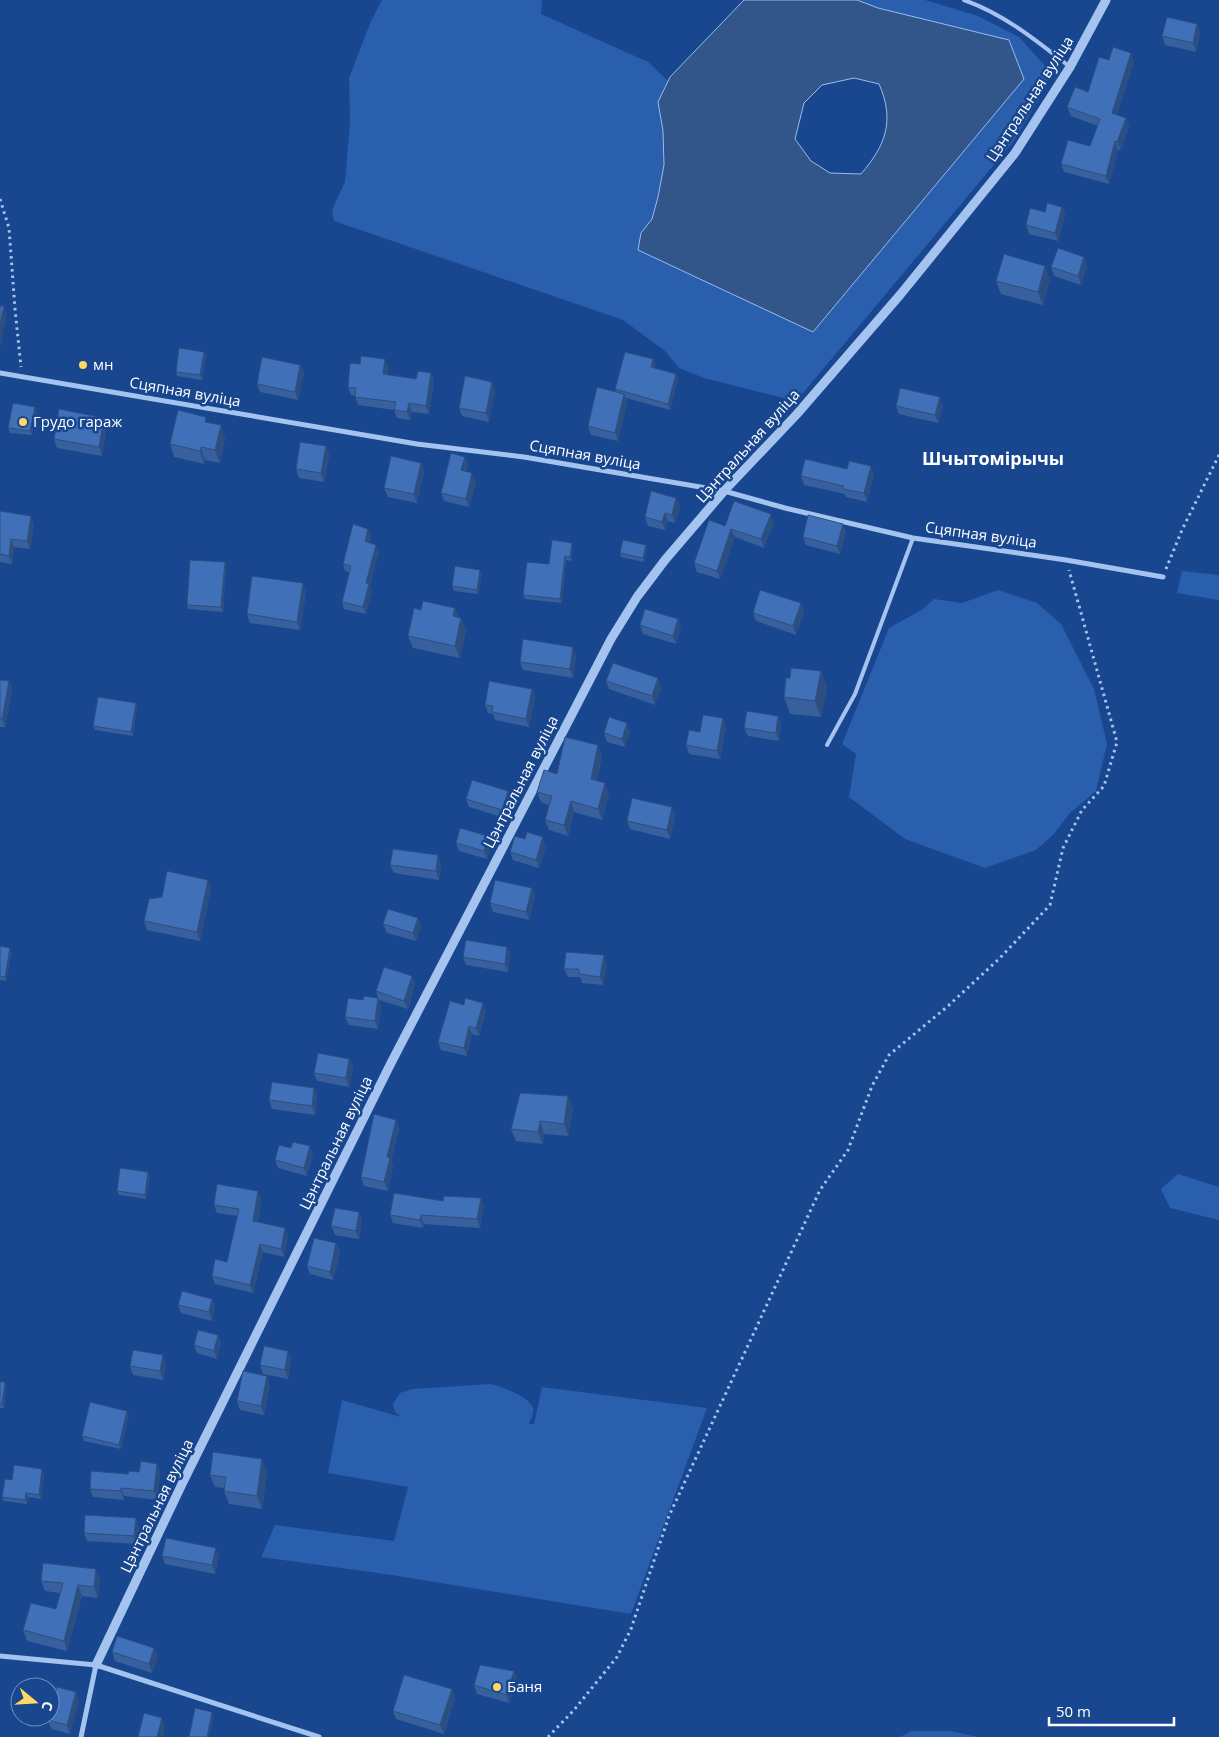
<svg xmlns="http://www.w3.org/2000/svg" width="1219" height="1737" font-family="'Open Sans',sans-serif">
  <rect width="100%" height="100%" fill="#18468f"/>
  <g fill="#2a5fad">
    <polygon points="382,0 542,0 541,14 648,62 668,81 658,102 663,131 664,165 658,197 652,220 641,233 813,332 1024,79 878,8 857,0 925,0 978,16 1019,37 1049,70 1046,88 1013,142 803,393 787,399 704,378 679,368 665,351 623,320 334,221 332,210 345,182 350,121 349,78 371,21"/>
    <polygon points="1182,571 1219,575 1219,600 1177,593"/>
    <polygon points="998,590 1037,603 1061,624 1094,689 1107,744 1096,791 1070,813 1053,835 1036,850 985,868 905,839 849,797 856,754 842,744 889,628 923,609 934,599 962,603"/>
    <polygon points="1178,1174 1219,1187 1219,1220 1170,1208 1161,1189"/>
    <path d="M491 1384C504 1388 528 1395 533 1408 535 1413 530 1420 529 1424H534L542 1387 707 1408 631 1614 392 1575 261 1557 275 1525 394 1541 408 1487 328 1473 342 1400 401 1417 395 1412 393 1404 400 1393 412 1389Z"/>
    <polygon points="911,1731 950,1731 978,1737 900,1737"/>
  </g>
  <path fill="#32558a" stroke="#97bdf2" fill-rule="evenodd" d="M744 0H857L878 8 1009 40 1024 79 813 332 638 250 641 233 652 219 658 197 664 165 663 131 658 102 670 77ZM854 78 879 84C895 120 886 145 861 174L830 173 811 161 795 139 804 103 822 85Z"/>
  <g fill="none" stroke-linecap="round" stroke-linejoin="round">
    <g stroke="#a4c3ef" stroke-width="3" stroke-dasharray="2.5 4" stroke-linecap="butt">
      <polyline points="0,199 9,228 15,309 21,367"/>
      <polyline points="1166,569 1182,530 1219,455"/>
      <polyline points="548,1737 574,1710 617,1657 631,1629 669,1516 820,1190 848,1150 872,1086 889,1055 948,1006 1000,958 1050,905 1063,848 1082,810 1104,786 1117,742 1069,570"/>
    </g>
    <g stroke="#a4c3ef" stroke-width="4">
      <path d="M964 0C1004 14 1037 41 1070 67"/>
      <polyline points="827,745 855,694 913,538"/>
    </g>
    <g stroke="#a4c3ef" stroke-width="5">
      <polyline points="0,373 417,444 524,457 724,491 785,508 913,538 1066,560 1163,577"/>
      <polyline points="0,1656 96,1665 319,1737"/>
      <polyline points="81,1737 96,1665"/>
    </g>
    <polyline stroke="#a4c3ef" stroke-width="9" points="96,1665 182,1484 390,1065 611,639 637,597 665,560 724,491 797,414 900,295 1015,153 1070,67 1106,0"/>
  </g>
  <g fill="#37609d">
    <polygon points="1197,24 1200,32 1196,52 1165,45 1162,36"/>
    <polygon points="1109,60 1134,62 1117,115 1129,126 1121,150 1118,150 1109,184 1064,172 1061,164 1090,146 1098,126 1071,116 1067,107 1088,92"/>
    <polygon points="1062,207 1065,215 1058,241 1029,234 1026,225"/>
    <polygon points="1084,257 1087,266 1081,285 1054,276 1051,267"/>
    <polygon points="1050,279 1043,305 1001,294 996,281"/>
    <polygon points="204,352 206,356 202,380 177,376 176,372"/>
    <polygon points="385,359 388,367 387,375 416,379 431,373 434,381 429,414 412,412 410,420 397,418 394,410 358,405 355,396 351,395 348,387 360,364"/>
    <polygon points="653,359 655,365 654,368 678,380 670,410 626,398 627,402 618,441 591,435 588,426 616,392 615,389"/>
    <polygon points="300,365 304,373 298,400 260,392 257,384"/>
    <polygon points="495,390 489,422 462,416 459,408"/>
    <polygon points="943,405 938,423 899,414 896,406"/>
    <polygon points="37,411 32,435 10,433 8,428"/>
    <polygon points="208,422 225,438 220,463 205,460 204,464 174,457 170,444"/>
    <polygon points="107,426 102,456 57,448 54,439"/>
    <polygon points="326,446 329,455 324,482 299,478 296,469"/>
    <polygon points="465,457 468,465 466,472 476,482 469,507 444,501 441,493"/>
    <polygon points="421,463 424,471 417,503 388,497 384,488"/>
    <polygon points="847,469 874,474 867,502 846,497 845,494 804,485 801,476"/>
    <polygon points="680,506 675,523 668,521 665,530 648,526 645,517"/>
    <polygon points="0,511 34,524 30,549 14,547 12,564 0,562"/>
    <polygon points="774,522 764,548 735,537 720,579 697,572 694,563 725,526"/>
    <polygon points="368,529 371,536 369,543 379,552 370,585 372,591 366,614 344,609 342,602 349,572 345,571 343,564"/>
    <polygon points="846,532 840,554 806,545 803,537"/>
    <polygon points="573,547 571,561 566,560 562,603 525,599 523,595 549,564"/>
    <polygon points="647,549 644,562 621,557 620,553"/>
    <polygon points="225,562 226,566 223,612 188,609 187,605"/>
    <polygon points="480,570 482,574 478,594 454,591 452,586"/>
    <polygon points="303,583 306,592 300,630 250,623 247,614"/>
    <polygon points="801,603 804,611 796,635 756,621 753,613"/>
    <polygon points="455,608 458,617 461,618 466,630 460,658 413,648 408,636 421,610"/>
    <polygon points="678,619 681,627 676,644 643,634 640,625"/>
    <polygon points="576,655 573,678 523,670 520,662"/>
    <polygon points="821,671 827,687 821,717 790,714 784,697 790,678"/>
    <polygon points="0,680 9,681 12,689 5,727 0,727"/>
    <polygon points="606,681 661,687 655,705 609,689"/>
    <polygon points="532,689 535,698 529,727 495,720 493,714 488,713 485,705"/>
    <polygon points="137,707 133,736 95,730 93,726"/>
    <polygon points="778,716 781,724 779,741 748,736 744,728"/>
    <polygon points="726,727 720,759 689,754 686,745 700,732"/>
    <polygon points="630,731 625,747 607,742 604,733"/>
    <polygon points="602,756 597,780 609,794 602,820 574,812 568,836 549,830 545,820 549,805 541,802 537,792 557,774"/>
    <polygon points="508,791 511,799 505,818 469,807 466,799"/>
    <polygon points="672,807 675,815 670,839 630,829 627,821"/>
    <polygon points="488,836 491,844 487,859 459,851 456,843"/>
    <polygon points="525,839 546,846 539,868 513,860 510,852"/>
    <polygon points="441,864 439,880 394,873 390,865"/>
    <polygon points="211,888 200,941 147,930 144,921"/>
    <polygon points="532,888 535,896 529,920 493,912 490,903"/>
    <polygon points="383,924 421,926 416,941 387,933"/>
    <polygon points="0,946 12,952 6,981 0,980"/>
    <polygon points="507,947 510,955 508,972 466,965 463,957"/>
    <polygon points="607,964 603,985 582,983 580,977 568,977 564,969"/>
    <polygon points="412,976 415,984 408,1009 379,1000 381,1007 378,1029 349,1025 345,1017 363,1000 378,998 376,991"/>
    <polygon points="486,1011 479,1036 472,1034 467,1056 441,1050 438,1042"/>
    <polygon points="349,1059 353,1068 349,1087 317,1081 314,1073"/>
    <polygon points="314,1088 317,1096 315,1115 272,1109 269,1100"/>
    <polygon points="573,1108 568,1136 544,1134 543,1144 516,1141 511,1129"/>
    <polygon points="396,1120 399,1128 391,1162 393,1166 388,1191 364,1186 361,1177"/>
    <polygon points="313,1155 307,1176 278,1168 275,1160"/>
    <polygon points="148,1172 150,1176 146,1199 119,1195 117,1191"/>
    <polygon points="481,1198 484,1206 480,1228 424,1224 423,1228 393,1223 390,1215 443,1201"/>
    <polygon points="261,1199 258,1222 285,1228 288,1236 284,1257 263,1252 253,1293 215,1284 212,1276 227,1262 238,1216 217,1213 214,1205"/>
    <polygon points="359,1212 362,1220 359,1239 335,1235 331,1226"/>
    <polygon points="336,1243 340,1252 333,1280 310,1274 307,1266"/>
    <polygon points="212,1299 215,1307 212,1321 181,1313 178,1305"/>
    <polygon points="218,1335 221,1344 217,1359 197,1353 194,1345"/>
    <polygon points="288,1351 291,1359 288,1379 263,1374 260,1365"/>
    <polygon points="166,1363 163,1380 133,1375 130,1366"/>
    <polygon points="0,1382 5,1382 6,1387 4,1408 0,1408"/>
    <polygon points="270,1385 264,1415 240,1410 237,1401"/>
    <polygon points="129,1415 121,1449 84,1441 82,1436"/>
    <polygon points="262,1459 267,1472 262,1509 229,1504 224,1491 224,1488 215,1487 210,1475"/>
    <polygon points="157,1464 160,1473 157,1500 124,1496 124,1500 93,1497 90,1489 128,1474 139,1472"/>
    <polygon points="44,1473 41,1499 28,1497 27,1504 4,1501 2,1497 12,1480"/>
    <polygon points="139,1526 138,1544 87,1541 84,1533"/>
    <polygon points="162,1556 219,1556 215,1574 165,1564"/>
    <polygon points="100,1580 98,1598 82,1596 67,1651 27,1641 23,1630 56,1609 60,1593 45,1591 41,1581"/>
    <polygon points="154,1648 158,1656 152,1673 115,1661 112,1652"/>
    <polygon points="514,1671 517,1679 509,1703 477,1694 474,1685"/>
    <polygon points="452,1689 455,1698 444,1734 396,1719 393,1711"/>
    <polygon points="76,1692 79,1701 70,1734 51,1729 48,1720"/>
  </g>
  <g fill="#2d4e80">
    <polygon points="1197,24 1200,32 1196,52 1193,43"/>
    <polygon points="1131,53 1134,62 1115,121 1112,113"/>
    <polygon points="1126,118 1129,126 1121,150 1117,142"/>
    <polygon points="1115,141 1118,150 1109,184 1106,176"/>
    <polygon points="1062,207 1065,215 1058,241 1055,233"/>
    <polygon points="1084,257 1087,266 1081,285 1078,276"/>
    <polygon points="1045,266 1050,279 1043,305 1038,292"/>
    <polygon points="4,306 7,315 0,350 0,326"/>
    <polygon points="204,352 206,356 202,380 200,375"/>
    <polygon points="385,359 388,367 386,382 383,374"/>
    <polygon points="653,359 655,365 653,373 651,367"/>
    <polygon points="300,365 304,373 298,400 295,392"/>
    <polygon points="431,373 434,381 429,414 426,406"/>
    <polygon points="676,374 678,380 670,410 668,404"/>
    <polygon points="492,382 495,390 489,422 486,413"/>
    <polygon points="624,394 627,402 618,441 615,433"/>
    <polygon points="940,397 943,405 938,423 935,415"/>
    <polygon points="409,403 412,412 410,420 407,412"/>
    <polygon points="35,407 37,411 32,435 30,431"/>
    <polygon points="104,418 107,426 102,456 99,447"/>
    <polygon points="221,425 225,438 220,463 215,450"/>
    <polygon points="326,446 329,455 324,482 321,473"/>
    <polygon points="201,447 205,460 204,464 200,451"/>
    <polygon points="465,457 468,465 464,479 461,470"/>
    <polygon points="421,463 424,471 417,503 414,494"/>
    <polygon points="871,466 874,474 867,502 864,493"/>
    <polygon points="472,473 476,482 469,507 466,499"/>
    <polygon points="676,498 680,506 675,523 672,515"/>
    <polygon points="665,513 668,521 665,530 662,522"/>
    <polygon points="771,514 774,522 764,548 761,539"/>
    <polygon points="31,516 34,524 30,549 27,541"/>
    <polygon points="843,524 846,532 840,554 837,546"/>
    <polygon points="368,529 371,536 367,548 365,541"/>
    <polygon points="731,529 735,537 720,579 717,571"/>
    <polygon points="11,539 14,547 12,564 9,556"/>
    <polygon points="572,543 573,547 571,561 570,557"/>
    <polygon points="376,545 379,552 370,585 372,591 366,614 363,607 366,583"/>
    <polygon points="646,545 647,549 644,562 643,558"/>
    <polygon points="565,556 566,560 562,603 560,599"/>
    <polygon points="225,562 226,566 223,612 221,607"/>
    <polygon points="480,570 482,574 478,594 477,590"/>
    <polygon points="303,583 306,592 300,630 297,622"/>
    <polygon points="801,603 804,611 796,635 793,626"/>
    <polygon points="455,608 459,620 453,616"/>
    <polygon points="461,618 466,630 460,658 455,646"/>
    <polygon points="678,619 681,627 676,644 673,636"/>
    <polygon points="573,647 576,655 573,678 570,669"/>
    <polygon points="821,671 827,687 821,717 815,701"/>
    <polygon points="658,678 661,687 655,705 652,696"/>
    <polygon points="9,681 12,689 5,727 2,719"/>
    <polygon points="532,689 535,698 529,727 526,719"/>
    <polygon points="136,703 137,707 133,736 131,732"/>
    <polygon points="778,716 781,724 779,741 776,733"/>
    <polygon points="723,718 726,727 720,759 717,751"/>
    <polygon points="627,723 630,731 625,747 622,739"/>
    <polygon points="598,745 602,756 595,789 591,779"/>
    <polygon points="605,783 609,794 602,820 598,809"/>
    <polygon points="508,791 511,799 505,818 502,810"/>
    <polygon points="571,801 574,812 568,836 564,825"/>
    <polygon points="672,807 675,815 670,839 667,830"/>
    <polygon points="488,836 491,844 487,859 484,851"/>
    <polygon points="543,837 546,846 539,868 536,860"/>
    <polygon points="438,855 441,864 439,880 436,871"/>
    <polygon points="208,880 211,888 200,941 197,932"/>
    <polygon points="532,888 535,896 529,920 526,912"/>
    <polygon points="418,918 421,926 416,941 413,933"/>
    <polygon points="507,947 510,955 508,972 505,964"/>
    <polygon points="10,948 12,952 6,981 5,977"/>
    <polygon points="604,955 607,964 603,985 600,977"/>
    <polygon points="412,976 415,984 408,1009 404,1001"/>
    <polygon points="378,998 381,1007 378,1029 375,1021"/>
    <polygon points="483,1003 486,1011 479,1036 476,1028"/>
    <polygon points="469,1026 472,1034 467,1056 464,1048"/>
    <polygon points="349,1059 353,1068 349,1087 346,1078"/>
    <polygon points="314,1088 317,1096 315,1115 312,1106"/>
    <polygon points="568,1096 573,1108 568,1136 564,1124"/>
    <polygon points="396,1120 399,1128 391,1162 393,1166 388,1191 384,1182 387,1157"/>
    <polygon points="540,1121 544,1134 543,1144 538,1132"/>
    <polygon points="310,1146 313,1155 307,1176 304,1168"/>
    <polygon points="148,1172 150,1176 146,1199 145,1195"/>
    <polygon points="258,1191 261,1199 257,1229 253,1221"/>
    <polygon points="481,1198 484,1206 480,1228 477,1219"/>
    <polygon points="359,1212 362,1220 359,1239 356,1231"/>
    <polygon points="421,1215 424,1224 423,1228 420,1220"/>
    <polygon points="285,1228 288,1236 284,1257 281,1249"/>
    <polygon points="336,1243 340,1252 333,1280 330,1272"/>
    <polygon points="260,1244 263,1252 253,1293 250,1285"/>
    <polygon points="212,1299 215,1307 212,1321 209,1312"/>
    <polygon points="218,1335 221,1344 217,1359 214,1351"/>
    <polygon points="288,1351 291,1359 288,1379 285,1370"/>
    <polygon points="163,1355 166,1363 163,1380 160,1371"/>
    <polygon points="267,1376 270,1385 264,1415 261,1406"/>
    <polygon points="5,1382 6,1387 4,1408 2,1404"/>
    <polygon points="127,1411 129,1415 121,1449 119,1445"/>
    <polygon points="262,1459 267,1472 262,1509 257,1496"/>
    <polygon points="157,1464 160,1473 157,1500 154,1491"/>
    <polygon points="42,1469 44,1473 41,1499 39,1495"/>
    <polygon points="121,1488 124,1496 124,1500 121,1491"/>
    <polygon points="26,1493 28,1497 27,1504 25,1500"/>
    <polygon points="136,1518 139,1526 138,1544 134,1536"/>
    <polygon points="216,1548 219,1556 215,1574 212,1565"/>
    <polygon points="96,1569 100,1580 98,1598 94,1587"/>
    <polygon points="78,1585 82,1596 67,1651 64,1641"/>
    <polygon points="154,1648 158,1656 152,1673 149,1664"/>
    <polygon points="514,1671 517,1679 509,1703 506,1695"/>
    <polygon points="452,1689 455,1698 444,1734 440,1725"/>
    <polygon points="76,1692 79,1701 70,1734 67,1725"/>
    <polygon points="212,1712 214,1716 209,1737 207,1737"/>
    <polygon points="162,1718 165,1727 163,1737 157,1737"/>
  </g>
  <g fill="#4070b7" stroke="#2d4e80">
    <polygon points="1167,17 1197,24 1193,43 1162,36"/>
    <polygon points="1113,47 1131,53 1112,113 1126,118 1117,142 1115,141 1106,176 1061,164 1068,140 1090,146 1100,119 1067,107 1075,87 1088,92 1099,57 1109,60"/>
    <polygon points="1047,203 1062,207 1055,233 1026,225 1030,208 1045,212"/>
    <polygon points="1058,248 1084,257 1078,276 1051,267"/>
    <polygon points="1004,254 1045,266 1038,292 996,281"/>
    <polygon points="0,306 4,306 0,326"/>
    <polygon points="179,348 204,352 200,375 176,372"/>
    <polygon points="625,352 653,359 651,367 676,374 668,404 615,389"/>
    <polygon points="361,356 385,359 383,374 416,379 418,371 431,373 426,406 409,403 407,412 394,410 396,402 355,397 356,388 348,387 350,363 360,364"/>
    <polygon points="262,357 300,365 295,392 257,384"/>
    <polygon points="465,376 492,382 486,413 459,408"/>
    <polygon points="597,387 624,394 615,433 588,426"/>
    <polygon points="900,388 940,397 935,415 896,406"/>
    <polygon points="13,403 35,407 30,431 8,428"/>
    <polygon points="59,409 104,418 99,447 54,439"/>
    <polygon points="178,410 206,417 205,422 221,425 215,450 201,447 200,451 170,444"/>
    <polygon points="300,442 326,446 321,473 296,469"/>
    <polygon points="451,453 465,457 461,470 472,473 466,499 441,493"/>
    <polygon points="391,456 421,463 414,494 384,488"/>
    <polygon points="805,459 847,469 849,461 871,466 864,493 843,489 843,486 801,476"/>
    <polygon points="651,491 676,498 672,515 665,513 662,522 645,517"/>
    <polygon points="734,501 771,514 761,539 731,529 717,571 694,563 709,520 725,526"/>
    <polygon points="0,511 31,516 27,541 11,539 9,556 0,554"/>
    <polygon points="808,515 843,524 837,546 803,537"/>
    <polygon points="353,524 368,529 365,541 376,545 366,583 369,584 363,607 342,602 351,566 343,564"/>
    <polygon points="552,540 572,543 570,557 565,556 560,599 523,595 527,562 549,564"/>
    <polygon points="623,540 646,545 643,558 620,553"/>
    <polygon points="190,560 225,562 221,607 187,605"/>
    <polygon points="455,566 480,570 477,590 452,586"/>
    <polygon points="252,576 303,583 297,622 247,614"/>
    <polygon points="760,590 801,603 793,626 753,613"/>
    <polygon points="423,601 455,608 453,616 461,618 455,646 408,636 414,608 421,610"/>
    <polygon points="645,609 678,619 673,636 640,625"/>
    <polygon points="523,639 573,647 570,669 520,662"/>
    <polygon points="613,663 658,678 652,696 606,681"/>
    <polygon points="791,668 821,671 815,701 784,697 786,678 790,678"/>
    <polygon points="0,680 9,681 2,719 0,719"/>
    <polygon points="489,681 532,689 526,719 492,712 493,706 485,705"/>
    <polygon points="98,697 136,703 131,732 93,726"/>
    <polygon points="747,711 778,716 776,733 744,728"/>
    <polygon points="703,715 723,718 717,751 686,745 689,730 700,732"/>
    <polygon points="609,717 627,723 622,739 604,733"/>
    <polygon points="565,737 598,745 591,779 605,783 598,809 571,801 564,825 545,820 552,796 537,792 544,770 557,774"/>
    <polygon points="472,780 508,791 502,810 466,799"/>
    <polygon points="632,798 672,807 667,830 627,821"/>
    <polygon points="460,828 488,836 484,851 456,843"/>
    <polygon points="527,832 543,837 536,860 510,852 515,836 525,839"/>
    <polygon points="393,849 438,855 436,871 390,865"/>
    <polygon points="167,871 208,880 197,932 144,921 149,899 162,897"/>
    <polygon points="495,880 532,888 526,912 490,903"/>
    <polygon points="388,909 418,918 413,933 383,924"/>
    <polygon points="466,940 507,947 505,964 463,957"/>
    <polygon points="0,946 10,948 5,977 0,976"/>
    <polygon points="566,952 604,955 600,977 579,974 579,969 564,969"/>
    <polygon points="384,967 412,976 404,1001 376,991"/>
    <polygon points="364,996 378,998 375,1021 345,1017 348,998 363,1000"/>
    <polygon points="465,998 483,1003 476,1028 469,1026 464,1048 438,1042 450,1001 464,1005"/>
    <polygon points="318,1053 349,1059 346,1078 314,1073"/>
    <polygon points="272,1082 314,1088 312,1106 269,1100"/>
    <polygon points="520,1093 568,1096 564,1124 540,1121 538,1132 511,1129"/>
    <polygon points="374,1114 396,1120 387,1157 390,1158 384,1182 361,1177"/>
    <polygon points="293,1142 310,1146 304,1168 275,1160 279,1145 291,1148"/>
    <polygon points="120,1168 148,1172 145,1195 117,1191"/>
    <polygon points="217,1184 258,1191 253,1221 285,1228 281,1249 260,1244 250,1285 212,1276 215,1259 227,1262 239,1209 214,1205"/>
    <polygon points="394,1193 443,1201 444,1196 481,1198 477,1219 421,1215 420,1220 390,1215"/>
    <polygon points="335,1208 359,1212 356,1231 331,1226"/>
    <polygon points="314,1238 336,1243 330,1272 307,1266"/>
    <polygon points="182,1291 212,1299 209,1312 178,1305"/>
    <polygon points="198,1330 218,1335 214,1351 194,1345"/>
    <polygon points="264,1346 288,1351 285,1370 260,1365"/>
    <polygon points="133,1350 163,1355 160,1371 130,1366"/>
    <polygon points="243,1371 267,1376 261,1406 237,1401"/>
    <polygon points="0,1382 5,1382 2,1404 0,1404"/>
    <polygon points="90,1402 127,1411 119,1445 82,1436"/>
    <polygon points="213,1452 262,1459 257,1496 224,1491 226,1477 210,1475"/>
    <polygon points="141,1461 157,1464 154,1491 121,1488 121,1491 90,1489 91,1471 128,1474 129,1471 139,1472"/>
    <polygon points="14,1465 42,1469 39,1495 26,1493 25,1500 2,1497 5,1479 12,1480"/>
    <polygon points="85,1515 136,1518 134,1536 84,1533"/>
    <polygon points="166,1538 216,1548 212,1565 162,1556"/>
    <polygon points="43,1563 96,1569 94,1587 78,1585 64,1641 23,1630 31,1603 56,1609 63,1583 41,1581"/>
    <polygon points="117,1636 154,1648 149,1664 112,1652"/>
    <polygon points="480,1665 514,1671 506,1695 474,1685"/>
    <polygon points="404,1675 452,1689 440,1725 393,1711"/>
    <polygon points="57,1687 76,1692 67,1725 48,1720 49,1717 50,1717 50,1714"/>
    <polygon points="195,1708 212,1712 207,1737 189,1737"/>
    <polygon points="144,1713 162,1718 157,1737 138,1737"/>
  </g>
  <g fill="#ffd963" stroke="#18468f" stroke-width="2">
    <circle cx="83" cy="365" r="5"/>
    <circle cx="23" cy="422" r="5"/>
    <circle cx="497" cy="1687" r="5"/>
  </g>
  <g text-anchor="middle" stroke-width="5" stroke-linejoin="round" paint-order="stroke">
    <g font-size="15" fill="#fff" stroke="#18468f">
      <text transform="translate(1030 99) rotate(-57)" y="5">Цэнтральная вуліца</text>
      <text transform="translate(185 392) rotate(10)" y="5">Сцяпная вуліца</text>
      <text transform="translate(748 446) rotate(-48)" y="5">Цэнтральная вуліца</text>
      <text transform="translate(585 455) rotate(10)" y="5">Сцяпная вуліца</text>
      <text transform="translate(981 535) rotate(8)" y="5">Сцяпная вуліца</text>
      <text transform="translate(521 782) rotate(-63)" y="5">Цэнтральная вуліца</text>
      <text transform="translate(336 1143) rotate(-64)" y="5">Цэнтральная вуліца</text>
      <text transform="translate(157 1506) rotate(-64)" y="5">Цэнтральная вуліца</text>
    </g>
    <g font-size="15" fill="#fff" stroke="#18468f" text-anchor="start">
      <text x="93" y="370">мн</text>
      <text x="33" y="427">Грудо гараж</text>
      <text x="507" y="1692">Баня</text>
    </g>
    <g font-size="18" font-weight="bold" fill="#fff" stroke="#18468f">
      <text x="993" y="465">Шчытомірычы</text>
    </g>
  </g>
  <g transform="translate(35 1702) rotate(108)"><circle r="24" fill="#18468f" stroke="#7490bc"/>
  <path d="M0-4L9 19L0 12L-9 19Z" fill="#ffd963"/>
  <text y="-8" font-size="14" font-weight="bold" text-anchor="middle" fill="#ffffff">С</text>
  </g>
  <path d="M1049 1717v8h125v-8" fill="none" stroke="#ffffff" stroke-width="2.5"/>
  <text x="1056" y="1717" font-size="15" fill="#ffffff" stroke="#18468f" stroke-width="4" paint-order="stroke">50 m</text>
</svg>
